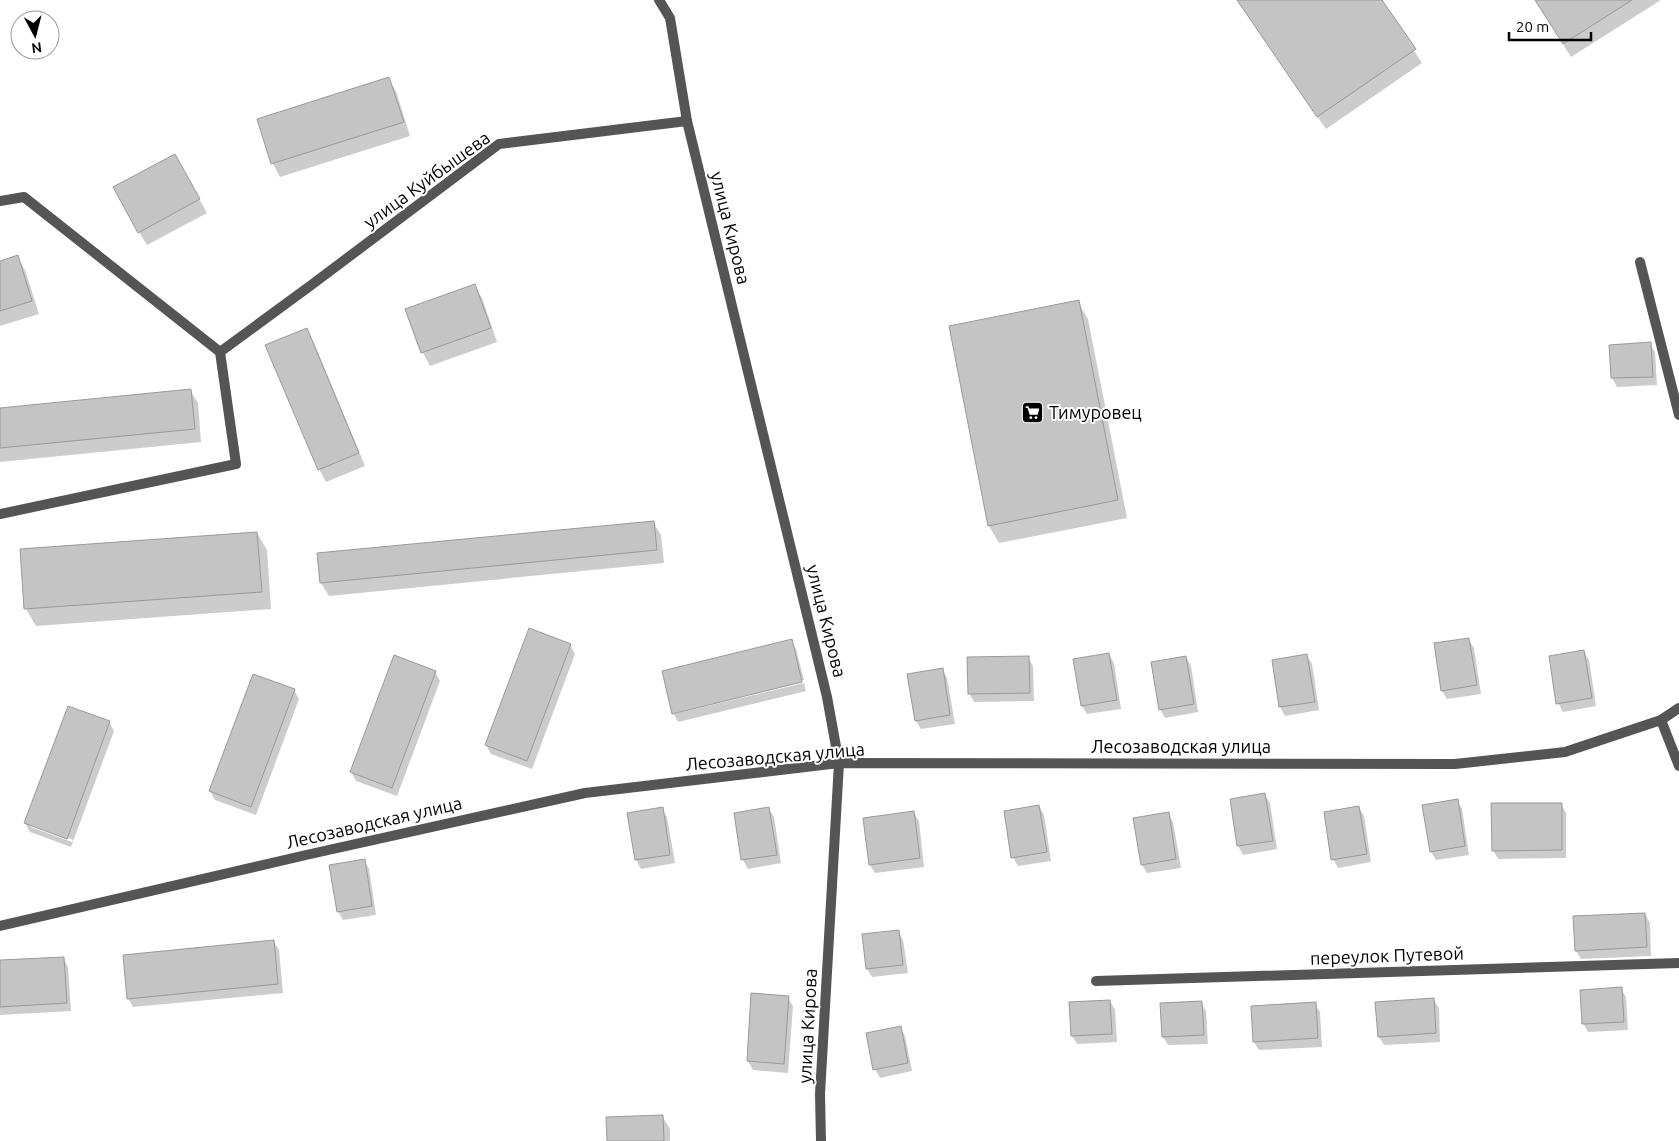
<svg xmlns="http://www.w3.org/2000/svg" width="1679" height="1141" font-family="Ubuntu,sans-serif">
  <rect width="100%" height="100%" fill="#fff"/>
  <g fill="#0003" fill-rule="evenodd">
    <polygon points="1237,0 1381,0 1422,63 1326,129"/>
    <polygon points="1535,0 1661,0 1571,57"/>
    <polygon points="388,78 396,91 410,136 280,177 273,164 258,119"/>
    <polygon points="182,168 207,213 147,245 139,232"/>
    <polygon points="17,257 25,270 39,314 0,326 0,262"/>
    <polygon points="474,285 482,298 497,342 430,366 423,353 407,309"/>
    <polygon points="1078,302 1088,319 1127,518 999,543 989,526"/>
    <polygon points="306,330 314,343 365,466 326,482 319,469"/>
    <polygon points="1650,344 1655,352 1657,385 1617,387 1612,378 1611,346"/>
    <polygon points="190,390 198,403 201,442 0,462 0,409"/>
    <polygon points="653,522 661,535 664,563 329,596 321,583"/>
    <polygon points="257,533 267,550 271,609 36,626 26,609"/>
    <polygon points="529,630 570,645 575,654 532,769 491,754 486,745"/>
    <polygon points="1468,639 1474,648 1481,694 1447,699 1442,691 1435,644"/>
    <polygon points="791,640 796,649 804,680 674,712 674,714 663,672"/>
    <polygon points="1584,652 1589,660 1596,706 1563,712 1558,703"/>
    <polygon points="1109,654 1114,663 1121,709 1087,714 1082,706"/>
    <polygon points="1307,656 1312,664 1319,710 1285,716 1280,707 1273,661"/>
    <polygon points="1028,657 1033,666 1034,701 974,702 969,693"/>
    <polygon points="1186,657 1191,666 1198,712 1165,718 1160,709"/>
    <polygon points="942,669 947,678 955,724 921,729 916,721"/>
    <polygon points="435,672 440,681 397,796 356,781 351,772"/>
    <polygon points="804,683 806,691 678,722 674,714"/>
    <polygon points="294,690 299,699 256,815 215,800 210,791"/>
    <path d="M109 722 114 731 71 847 30 832 25 823ZM31 824 73 840 72 842 31 827Z"/>
    <polygon points="1265,795 1270,803 1277,849 1243,855 1238,846 1231,800"/>
    <polygon points="1457,800 1462,809 1469,855 1436,860 1431,852"/>
    <polygon points="1561,804 1566,813 1566,858 1498,859 1493,850"/>
    <polygon points="1039,806 1044,815 1051,861 1018,866 1013,857"/>
    <polygon points="1359,808 1364,816 1371,862 1338,868 1333,859"/>
    <polygon points="662,809 667,817 675,863 641,869 636,860 629,814"/>
    <polygon points="769,809 774,817 781,863 748,869 743,860 735,814"/>
    <polygon points="914,813 919,821 924,867 875,873 870,865"/>
    <polygon points="1168,813 1173,822 1181,868 1147,873 1142,865 1135,819"/>
    <polygon points="364,860 369,869 376,915 343,920 338,911"/>
    <polygon points="1645,914 1650,923 1651,956 1581,959 1576,951"/>
    <polygon points="898,931 903,940 908,973 872,977 867,969"/>
    <polygon points="274,942 279,950 283,993 133,1007 128,998"/>
    <polygon points="63,958 68,967 71,1011 0,1015 0,962"/>
    <polygon points="1621,989 1626,997 1628,1030 1588,1032 1583,1023"/>
    <polygon points="753,995 788,998 793,1006 788,1073 753,1070 748,1061"/>
    <polygon points="1434,1000 1439,1008 1440,1042 1384,1045 1379,1037"/>
    <polygon points="1110,1001 1115,1010 1117,1042 1077,1044 1072,1036"/>
    <polygon points="1201,1003 1206,1011 1208,1044 1168,1045 1163,1037"/>
    <polygon points="1315,1004 1320,1012 1322,1047 1259,1050 1254,1042"/>
    <polygon points="900,1027 905,1036 912,1071 880,1078 875,1069"/>
    <polygon points="662,1116 670,1129 670,1141 608,1141"/>
  </g>
  <g fill="#c4c4c4" stroke="#999">
    <polygon points="1237,0 1382,0 1416,49 1317,117"/>
    <polygon points="1535,0 1632,0 1563,44"/>
    <polygon points="389,77 404,122 271,164 257,119"/>
    <polygon points="175,154 200,199 138,233 113,187"/>
    <polygon points="18,255 32,301 0,311 0,261"/>
    <polygon points="475,284 491,328 421,353 405,309"/>
    <polygon points="1079,300 1118,500 988,526 949,326"/>
    <polygon points="307,328 359,453 318,470 265,345"/>
    <polygon points="1651,342 1653,377 1611,378 1609,345"/>
    <polygon points="191,389 195,429 0,448 0,408"/>
    <polygon points="654,521 657,550 320,583 317,553"/>
    <polygon points="257,532 262,592 24,609 20,549"/>
    <polygon points="529,628 571,644 527,761 485,745"/>
    <polygon points="1469,638 1477,685 1441,691 1434,643"/>
    <polygon points="792,639 802,682 672,714 662,671"/>
    <polygon points="1584,650 1592,698 1556,704 1549,656"/>
    <polygon points="1109,653 1117,700 1081,706 1073,659"/>
    <polygon points="1307,654 1315,702 1279,707 1272,660"/>
    <polygon points="394,655 436,671 392,788 350,772"/>
    <polygon points="1029,656 1030,693 968,694 967,657"/>
    <polygon points="1186,656 1194,704 1159,710 1151,662"/>
    <polygon points="943,668 950,715 915,721 907,674"/>
    <polygon points="253,674 295,689 251,807 209,791"/>
    <polygon points="68,706 110,721 67,839 24,823"/>
    <polygon points="1265,793 1273,841 1237,846 1230,799"/>
    <polygon points="1458,799 1465,846 1430,852 1422,805"/>
    <polygon points="1491,803 1562,803 1562,850 1492,851"/>
    <polygon points="1039,805 1047,852 1011,858 1004,811"/>
    <polygon points="1359,806 1367,854 1331,860 1324,812"/>
    <polygon points="663,807 670,855 635,860 627,813"/>
    <polygon points="769,807 777,855 741,860 734,813"/>
    <polygon points="914,811 920,858 869,865 863,818"/>
    <polygon points="1169,812 1176,859 1141,865 1133,818"/>
    <polygon points="365,859 372,906 337,912 329,865"/>
    <polygon points="1645,913 1647,947 1575,951 1573,916"/>
    <polygon points="899,930 903,965 866,969 862,934"/>
    <polygon points="274,940 278,984 127,999 123,955"/>
    <polygon points="64,957 67,1003 0,1007 0,960"/>
    <polygon points="1622,987 1624,1022 1582,1024 1580,990"/>
    <polygon points="751,993 789,996 784,1064 747,1061"/>
    <polygon points="1434,998 1436,1033 1378,1037 1375,1002"/>
    <polygon points="1110,1000 1112,1034 1071,1036 1069,1002"/>
    <polygon points="1202,1001 1204,1035 1162,1037 1160,1003"/>
    <polygon points="1316,1002 1318,1038 1253,1042 1251,1006"/>
    <polygon points="901,1026 908,1063 873,1070 866,1033"/>
    <polygon points="663,1115 664,1141 607,1141 606,1117"/>
  </g>
  <g fill="none" stroke-linecap="round" stroke-linejoin="round">
    <g stroke="#555" stroke-width="10">
      <polyline points="659,0 670,18 687,121"/>
      <polyline points="1640,262 1679,415"/>
      <polyline points="1096,981 1679,963"/>
    </g>
    <g stroke="#555" stroke-width="10">
      <polyline points="0,201 24,197 220,352 236,464 0,514"/>
      <polyline points="220,352 310,286 499,144 687,121 827,697 839,763 820,1094 821,1141"/>
      <polyline points="1661,720 1679,766"/>
      <polyline points="0,926 306,855 585,793 839,763 1455,764 1565,752 1661,720 1679,708"/>
    </g>
  </g>
  <defs>
    <symbol id="supermarket-square" viewBox="-11 -11 22 22"><rect x="-9" y="-9" width="18" height="18" rx="4" fill="#000" stroke="#fff"/><path d="M-6-5.5h2.5l.6 2H6L4.5 2H-2.5L-4.4-4H-6ZM-1.5 3.2a1.3 1.3 0 1 0 .1 0ZM3 3.2a1.3 1.3 0 1 0 .1 0Z" fill="#fff"/></symbol>
  </defs>
  <g fill-rule="evenodd">
    <use href="#supermarket-square" x="1020" y="400" width="25" height="25"/>
  </g>
  <g text-anchor="middle" stroke-width="4" stroke-linejoin="round" paint-order="stroke">
    <g font-size="18" fill="#000" stroke="#fff">
      <text transform="translate(427 180) rotate(-36)" y="6">улица Куйбышева</text>
      <text transform="translate(730 228) rotate(76)" y="6">улица Кирова</text>
      <text transform="translate(826 621) rotate(76)" y="6">улица Кирова</text>
      <text x="1181" y="753">Лесозаводская улица</text>
      <text transform="translate(775 757) rotate(-5)" y="6">Лесозаводская улица</text>
      <text transform="translate(374 823) rotate(-13)" y="6">Лесозаводская улица</text>
      <text transform="translate(1387 956) rotate(-2)" y="6">переулок Путевой</text>
      <text transform="translate(808 1026) rotate(-87)" y="6">улица Кирова</text>
    </g>
    <g font-size="18" fill="#000" stroke="#fff" text-anchor="start">
      <text x="1049" y="419">Тимуровец</text>
    </g>
  </g>
  <g transform="translate(35 35) rotate(173)"><circle r="24" fill="#ffffff" stroke="#999999"/>
  <path d="M0-4L9 19L0 12L-9 19Z" fill="#000000"/>
  <text y="-8" font-size="14" font-weight="bold" text-anchor="middle" fill="#000000">N</text>
  </g>
  <path d="M1509 32v8h82v-8" fill="none" stroke="#000000" stroke-width="2.5"/>
  <text x="1516" y="32" font-size="15" fill="#000000" stroke="#ffffff" stroke-width="4" paint-order="stroke">20 m</text>
</svg>
